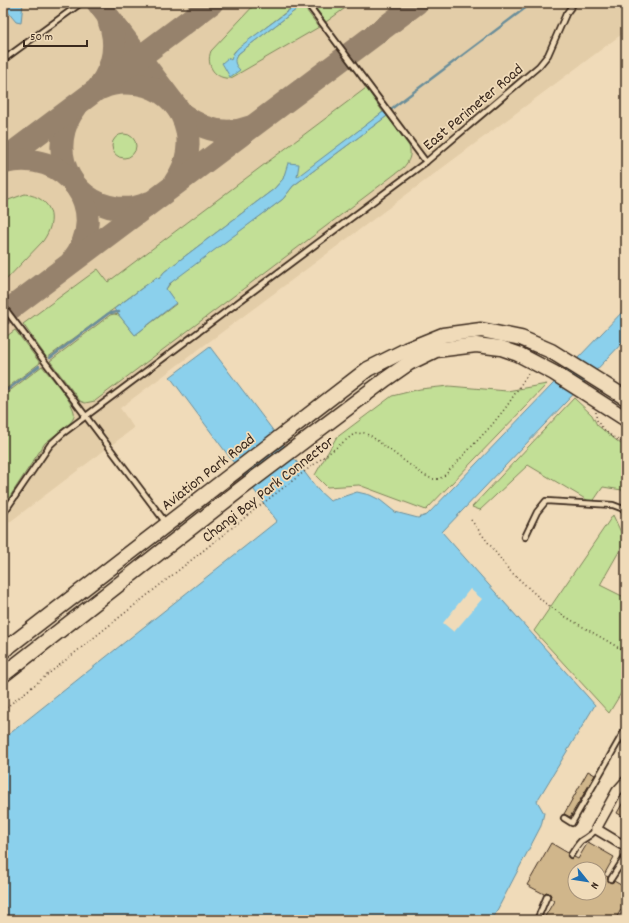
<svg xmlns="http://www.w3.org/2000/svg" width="629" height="923" font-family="Dekko,sans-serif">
  <rect width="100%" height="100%" fill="#f0dbb9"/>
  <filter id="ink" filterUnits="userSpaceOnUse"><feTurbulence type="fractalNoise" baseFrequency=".025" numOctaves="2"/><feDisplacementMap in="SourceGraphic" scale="8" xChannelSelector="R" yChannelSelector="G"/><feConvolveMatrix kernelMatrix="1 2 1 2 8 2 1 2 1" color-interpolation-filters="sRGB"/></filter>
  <g filter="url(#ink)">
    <polygon fill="#e3cda8" points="3,3 626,3 626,31 120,408 134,428 3,527"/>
    <g fill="#c2df96" stroke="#7e845a">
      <path d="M256 3H298L235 51 233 54 235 64 234 60 239 53 301 6 299 3H301L319 27 231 78C216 80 205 66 211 51Z"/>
      <polygon points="312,3 352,3 326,22"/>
      <polygon points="366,88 383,112 297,178 286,171 283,179 274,189 164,272 159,279 157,277 47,358 23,324 98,269 108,282"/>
      <path d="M387 116 409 146C412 156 409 161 403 168L95 401 85 403 80 401 50 361 110 315 114 314 119 315 135 335 176 304 166 289 169 285 176 278 283 199 293 186Z"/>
      <circle cx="124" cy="146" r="12"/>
      <path d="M25 194C53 198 58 220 43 241L3 283V202Z"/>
      <polygon points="15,330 40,363 3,391 3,339"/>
      <path d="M42 366C50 376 72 401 74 412 75 416 73 420 70 423L45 443 3 507V396Z"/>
      <polygon points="547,384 426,510 359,485 327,487 315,475 336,438 392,396 420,389 449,386 507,391"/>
      <polygon points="574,398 592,415 597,425 626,448 626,496 622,490 603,487 592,503 528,465 480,510 472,507"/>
      <polygon points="613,515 625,541 600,585 626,598 626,685 609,713 534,631"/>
    </g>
    <g fill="#8bd0ec" stroke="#6b8e9a">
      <polygon points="3,3 23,3 21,23 16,22 3,6"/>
      <path d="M299 3 301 6 239 53C233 59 234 64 240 70L230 77 222 63 228 58 231 60 233 54 238 48Z"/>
      <polygon points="383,112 387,116 293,186 283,199 169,284 166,289 176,303 135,335 114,309 157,277 159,279 164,272 274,189 283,179 288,163 299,164 297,177"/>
      <polygon points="626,308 626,339 442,532 595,705 537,801 544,813 541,826 492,920 3,920 3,739 277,521 170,377 210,347 318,490 330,501 357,492 370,495 380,500 395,512 418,518 427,515"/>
    </g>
    <polygon fill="#f0dbb9" points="470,589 482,599 454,632 443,623"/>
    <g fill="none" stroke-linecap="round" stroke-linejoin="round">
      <g stroke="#6b8e9a" stroke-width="2.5">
        <polyline points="391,109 532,3"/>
        <polyline points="50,358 109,313 119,312"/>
        <polyline points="3,393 39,366"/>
      </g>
      <g stroke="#96826c" stroke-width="23">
        <path d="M98 3 182 114C202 129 225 137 250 127"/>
        <path d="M100 85C114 65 118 44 109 21"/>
        <path d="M102 88C113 82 125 82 138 84 186 92 202 145 175 182"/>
        <path d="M76 107C45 146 68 202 117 208 127 209 138 208 148 203"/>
        <polyline points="3,160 212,3"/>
        <path d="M3 163C65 146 113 210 72 261"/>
        <polyline points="3,314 417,3"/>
      </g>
    </g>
    <g fill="#d0b68b" stroke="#3b2a1e" fill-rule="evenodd">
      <polygon points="588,771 595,775 570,817 564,814"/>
      <polygon points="626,797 626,818 617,813"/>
      <path d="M588 842 614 857 604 875 608 877V880L609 882H612L614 881 626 888V901L615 920H588L580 916 578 920H543L554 901 550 898 551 895 549 893 546 892 544 894 527 885 551 843 568 853V856L569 858H572L574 857 578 859ZM575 869H599V893H575Z"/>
    </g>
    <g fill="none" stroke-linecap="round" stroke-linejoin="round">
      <defs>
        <g id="service">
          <polyline points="307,3 426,162"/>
          <polyline points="3,60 81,3"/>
          <polyline points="3,306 166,523"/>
          <polyline points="3,514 50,445 62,434 426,162 539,66 548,55 566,14 574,3"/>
          <polyline points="525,537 537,512 546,501 613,505 626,510"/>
          <polyline points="564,818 572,823 626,728"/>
          <path d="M571 855C574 850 577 845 581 841 587 837 591 836 596 829"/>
          <polyline points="611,879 626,856"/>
          <polyline points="537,920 547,896"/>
        </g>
        <polyline id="minor" points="626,781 617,791 596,829 626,847"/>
        <g id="primary">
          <polyline points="3,651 368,369 406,350 443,335 481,330 521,338 551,351 626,398"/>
          <polyline points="3,675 242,488 386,379 409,363 436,350 476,345 501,348 518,354 554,373 587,394 626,419"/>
        </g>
      </defs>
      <use href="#service" stroke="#3b2a1e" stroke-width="8"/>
      <use href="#minor" stroke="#3b2a1e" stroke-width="12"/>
      <use href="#primary" stroke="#3b2a1e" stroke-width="17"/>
      <g stroke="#3b2a1e" stroke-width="1.5" stroke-dasharray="1 3" stroke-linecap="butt">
        <path d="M596 412C596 415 596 419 598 422 603 431 616 440 626 444"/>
        <polyline points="471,520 509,570 545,603 561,614 626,652"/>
        <polyline points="3,710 258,507 354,434 364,433 371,436 422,474 432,479 439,479 445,475 491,426 507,406 529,372"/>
      </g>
      <use href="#service" stroke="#f0dbb9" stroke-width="4.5"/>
      <use href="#minor" stroke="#f0dbb9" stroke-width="9"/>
      <use href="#primary" stroke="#f0dbb9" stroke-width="14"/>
    </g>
  </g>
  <g text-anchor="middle" stroke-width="3.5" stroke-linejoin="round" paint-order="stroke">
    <g font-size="16" fill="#3b2a1e" stroke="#f0dbb9">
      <text transform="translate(472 106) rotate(-40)" y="6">East Perimeter Road</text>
      <text transform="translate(207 471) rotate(-38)" y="6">Aviation Park Road</text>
      <text transform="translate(267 488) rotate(-38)" y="6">Changi Bay Park Connector</text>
    </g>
  </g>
  <rect width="629" height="923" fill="none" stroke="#f0dbb9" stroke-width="16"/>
  <rect x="8" y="8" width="613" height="907" fill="none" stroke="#3b2a1e" stroke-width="1.5" filter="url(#ink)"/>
  <g transform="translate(587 881) rotate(120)"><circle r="19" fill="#f0dbb9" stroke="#a8947b"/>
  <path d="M0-3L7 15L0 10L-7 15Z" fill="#1f6fb2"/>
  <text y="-6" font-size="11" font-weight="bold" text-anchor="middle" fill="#3b2a1e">N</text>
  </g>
  <path d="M24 40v6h63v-6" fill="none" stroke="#3b2a1e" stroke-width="2"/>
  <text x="30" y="40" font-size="12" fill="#3b2a1e" stroke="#f0dbb9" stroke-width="3" paint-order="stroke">50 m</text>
</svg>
